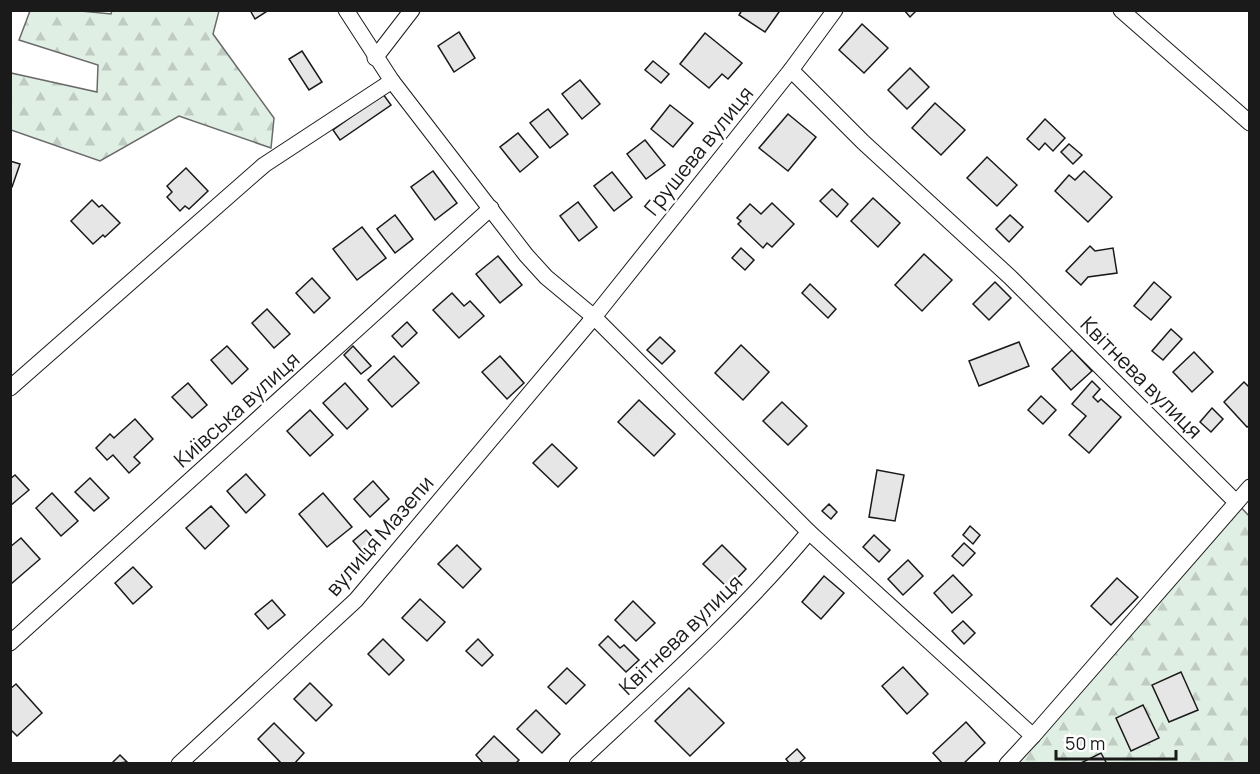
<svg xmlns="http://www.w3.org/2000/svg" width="1260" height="774" font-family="Manrope,sans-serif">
  <defs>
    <pattern id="forest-firs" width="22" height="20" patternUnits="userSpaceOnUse" patternTransform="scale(1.5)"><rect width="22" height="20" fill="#e0efe3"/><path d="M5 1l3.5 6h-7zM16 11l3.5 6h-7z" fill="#c0ccc2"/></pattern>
  </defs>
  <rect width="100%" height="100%" fill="#fff"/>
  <g fill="url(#forest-firs)" stroke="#6a6a6a" stroke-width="1.5">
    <polygon points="81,11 111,14 112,10 219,11 213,34 274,118 271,148 179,116 100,161 11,130 11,73 97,92 98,65 19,40 30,11"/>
    <polygon points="1236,502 1250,517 1249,763 1010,764"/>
  </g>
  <g fill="#e6e6e6" stroke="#1a1a1a" stroke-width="1.5">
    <polygon points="250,10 269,10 255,19"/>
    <polygon points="742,10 777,10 779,12 765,32 739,15"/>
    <polygon points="904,10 917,10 910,17"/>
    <polygon points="862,24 888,48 864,73 839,50"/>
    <polygon points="459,32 475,58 454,72 438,46"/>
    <polygon points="705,33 742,63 728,79 722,74 709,88 680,64"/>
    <polygon points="302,51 322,82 309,90 289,59"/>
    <polygon points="653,61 669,74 661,83 645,70"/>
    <polygon points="910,68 929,87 907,109 888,90"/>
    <polygon points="580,80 600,104 582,119 562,94"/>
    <polygon points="383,94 391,105 340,140 333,130"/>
    <polygon points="935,103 965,130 941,155 912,128"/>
    <polygon points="670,105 693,123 673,147 651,129"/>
    <polygon points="548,109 568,134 550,148 530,123"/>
    <polygon points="788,114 816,137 788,171 759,148"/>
    <polygon points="1045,119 1065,138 1053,151 1045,143 1039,150 1027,139"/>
    <polygon points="518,133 538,157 520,172 500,147"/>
    <polygon points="645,140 665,165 646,179 627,154"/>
    <polygon points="1069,144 1082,155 1073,164 1061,152"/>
    <polygon points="987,157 1017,185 997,206 967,178"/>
    <polygon points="10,161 20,164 12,187 10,187"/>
    <polygon points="186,168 208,191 189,209 185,206 180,211 167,197 172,192 167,186"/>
    <polygon points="433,171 457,203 435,220 411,187"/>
    <polygon points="1084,171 1112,197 1088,222 1055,191 1069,175 1075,180"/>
    <polygon points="612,172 632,197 614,211 594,186"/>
    <polygon points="832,189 848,204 837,217 820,201"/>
    <polygon points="873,198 900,223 878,247 851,221"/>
    <polygon points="92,200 99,207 102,205 120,223 105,237 103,235 93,244 71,221"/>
    <polygon points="578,202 597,227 579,241 560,216"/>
    <polygon points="772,203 794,224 772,247 767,243 763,248 738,224 741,221 737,218 750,204 761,214"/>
    <polygon points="395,215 413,239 395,253 377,229"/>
    <polygon points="1010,215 1023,227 1009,242 996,229"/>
    <polygon points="362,227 386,258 357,280 333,249"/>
    <polygon points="1090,246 1095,251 1113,248 1117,273 1088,277 1081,285 1066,271"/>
    <polygon points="741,248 754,260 745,270 732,258"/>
    <polygon points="924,254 952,280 922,311 895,285"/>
    <polygon points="498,256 522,285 500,303 476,274"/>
    <polygon points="312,278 330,298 314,313 296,293"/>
    <polygon points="995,282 1011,298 989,320 973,304"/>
    <polygon points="1154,282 1171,297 1151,320 1134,306"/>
    <polygon points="810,284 836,309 828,318 802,293"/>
    <polygon points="452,293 464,306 470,301 484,316 459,338 433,310"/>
    <polygon points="267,309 290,334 274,348 252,323"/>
    <polygon points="407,322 417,333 402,347 392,336"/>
    <polygon points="1171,329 1182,339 1163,360 1152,351"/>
    <polygon points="660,337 675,351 662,364 647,350"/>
    <polygon points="1019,342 1029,366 979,386 969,361"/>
    <polygon points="741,345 769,372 743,400 715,373"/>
    <polygon points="227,346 248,369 232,384 211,360"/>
    <polygon points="353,346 371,366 361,374 344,355"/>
    <polygon points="1072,350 1092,371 1071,390 1052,369"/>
    <polygon points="1194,352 1213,372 1192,392 1173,372"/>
    <polygon points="394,356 419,383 392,407 368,380"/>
    <polygon points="500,356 524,383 507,399 482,372"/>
    <polygon points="1092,381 1100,389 1093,397 1098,402 1101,399 1121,417 1089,453 1069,435 1086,416 1072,404"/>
    <polygon points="1244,382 1250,388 1250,425 1247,427 1224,402"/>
    <polygon points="188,383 207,405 192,418 172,397"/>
    <polygon points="345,383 368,409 347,429 323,403"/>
    <polygon points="1041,396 1056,410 1043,424 1028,410"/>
    <polygon points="639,400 675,434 654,456 618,422"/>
    <polygon points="782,402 807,426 788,445 763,421"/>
    <polygon points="1212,408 1223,419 1211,432 1200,422"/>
    <polygon points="310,410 333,435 310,456 287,431"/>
    <polygon points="135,419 153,439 134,457 140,463 129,473 113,455 107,460 96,448 110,434 114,438 115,437"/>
    <polygon points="552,444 577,468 558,487 533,463"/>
    <polygon points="877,470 904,475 895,521 869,517"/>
    <polygon points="246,474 265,495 246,513 227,491"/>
    <polygon points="15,475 29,490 10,506 10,479"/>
    <polygon points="90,478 109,498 94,511 75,492"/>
    <polygon points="373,481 389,499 370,517 354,499"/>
    <polygon points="52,493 78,521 61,536 36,508"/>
    <polygon points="323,493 352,527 327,547 299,514"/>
    <polygon points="829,504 837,512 831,519 822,511"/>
    <polygon points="211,506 229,526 205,549 186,528"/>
    <polygon points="970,526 980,535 973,544 963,535"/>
    <polygon points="366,530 377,542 364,554 353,541"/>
    <polygon points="874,535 890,550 879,562 863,547"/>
    <polygon points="21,538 40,559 11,584 10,547"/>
    <polygon points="964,543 975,553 963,566 952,556"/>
    <polygon points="457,545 481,569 463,588 438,564"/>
    <polygon points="722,545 746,569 728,588 703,564"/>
    <polygon points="908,560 923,576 903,595 888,579"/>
    <polygon points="133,567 152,587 133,604 115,583"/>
    <polygon points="953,575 972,595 952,613 934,593"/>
    <polygon points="824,576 844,593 821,619 802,602"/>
    <polygon points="1117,578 1138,597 1111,625 1091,606"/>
    <polygon points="420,599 445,622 427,641 402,618"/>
    <polygon points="272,600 285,615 268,629 255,614"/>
    <polygon points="633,601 655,623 636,641 615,620"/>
    <polygon points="963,621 975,633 964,644 952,631"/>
    <polygon points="608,636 620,648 624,645 639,660 626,672 599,645"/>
    <polygon points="383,639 404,660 389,675 368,654"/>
    <polygon points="478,639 493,655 482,666 466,651"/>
    <polygon points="903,667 928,694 907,714 882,686"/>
    <polygon points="567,668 585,685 566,704 548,687"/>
    <polygon points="1181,672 1198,710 1169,722 1152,685"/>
    <polygon points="310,683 332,705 316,721 294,699"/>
    <polygon points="16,684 42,713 17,736 10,729 10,689"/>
    <polygon points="689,688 724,723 690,756 655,721"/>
    <polygon points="1143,705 1159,738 1131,751 1116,718"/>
    <polygon points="536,710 560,734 542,753 517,729"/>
    <polygon points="966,722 985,743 963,764 943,764 933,753"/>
    <polygon points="274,723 304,753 294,764 282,764 258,739"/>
    <polygon points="494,736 519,760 515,764 484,764 476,755"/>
    <polygon points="797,749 805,758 798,764 790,764 786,759"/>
    <polygon points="1101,753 1107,764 1079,764"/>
    <polygon points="120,755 127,762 111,764"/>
  </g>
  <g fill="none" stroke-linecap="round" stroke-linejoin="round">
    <defs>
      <g id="street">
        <polyline points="346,10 392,81 526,255 546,277 594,317 809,532 1033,736"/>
        <polyline points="1121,10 1250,123"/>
        <polyline points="375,58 412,10"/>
        <polyline points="791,70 863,142 1010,277 1236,502"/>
        <polyline points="10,388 264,165 392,81"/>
        <polyline points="10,643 491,208"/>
        <polyline points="179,764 356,600 594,317 791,70 835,10"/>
        <path d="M577 764C657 689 739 616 809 532"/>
        <polyline points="1007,764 1033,736 1250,487"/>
      </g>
    </defs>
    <use href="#street" stroke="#1a1a1a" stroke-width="17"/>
    <use href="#street" stroke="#fff" stroke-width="15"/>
  </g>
  <g text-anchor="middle" stroke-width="4.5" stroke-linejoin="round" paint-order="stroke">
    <g font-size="21" fill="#1a1a1a" stroke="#fff">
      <text transform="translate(699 151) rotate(-51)" y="7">Грушева вулиця</text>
      <text transform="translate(1141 378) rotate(45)" y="7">Квітнева вулиця</text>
      <text transform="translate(237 410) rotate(-42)" y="7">Київська вулиця</text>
      <text transform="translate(380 536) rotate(-49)" y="7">вулиця Мазепи</text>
      <text transform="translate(681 635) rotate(-44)" y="7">Квітнева вулиця</text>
    </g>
  </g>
  <rect width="1260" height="774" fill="none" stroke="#1a1a1a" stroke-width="24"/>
  <path d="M1056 750v9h120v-9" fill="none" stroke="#1a1a1a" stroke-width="3"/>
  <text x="1065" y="750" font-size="18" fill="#1a1a1a" stroke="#ffffff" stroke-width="4.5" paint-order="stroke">50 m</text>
</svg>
